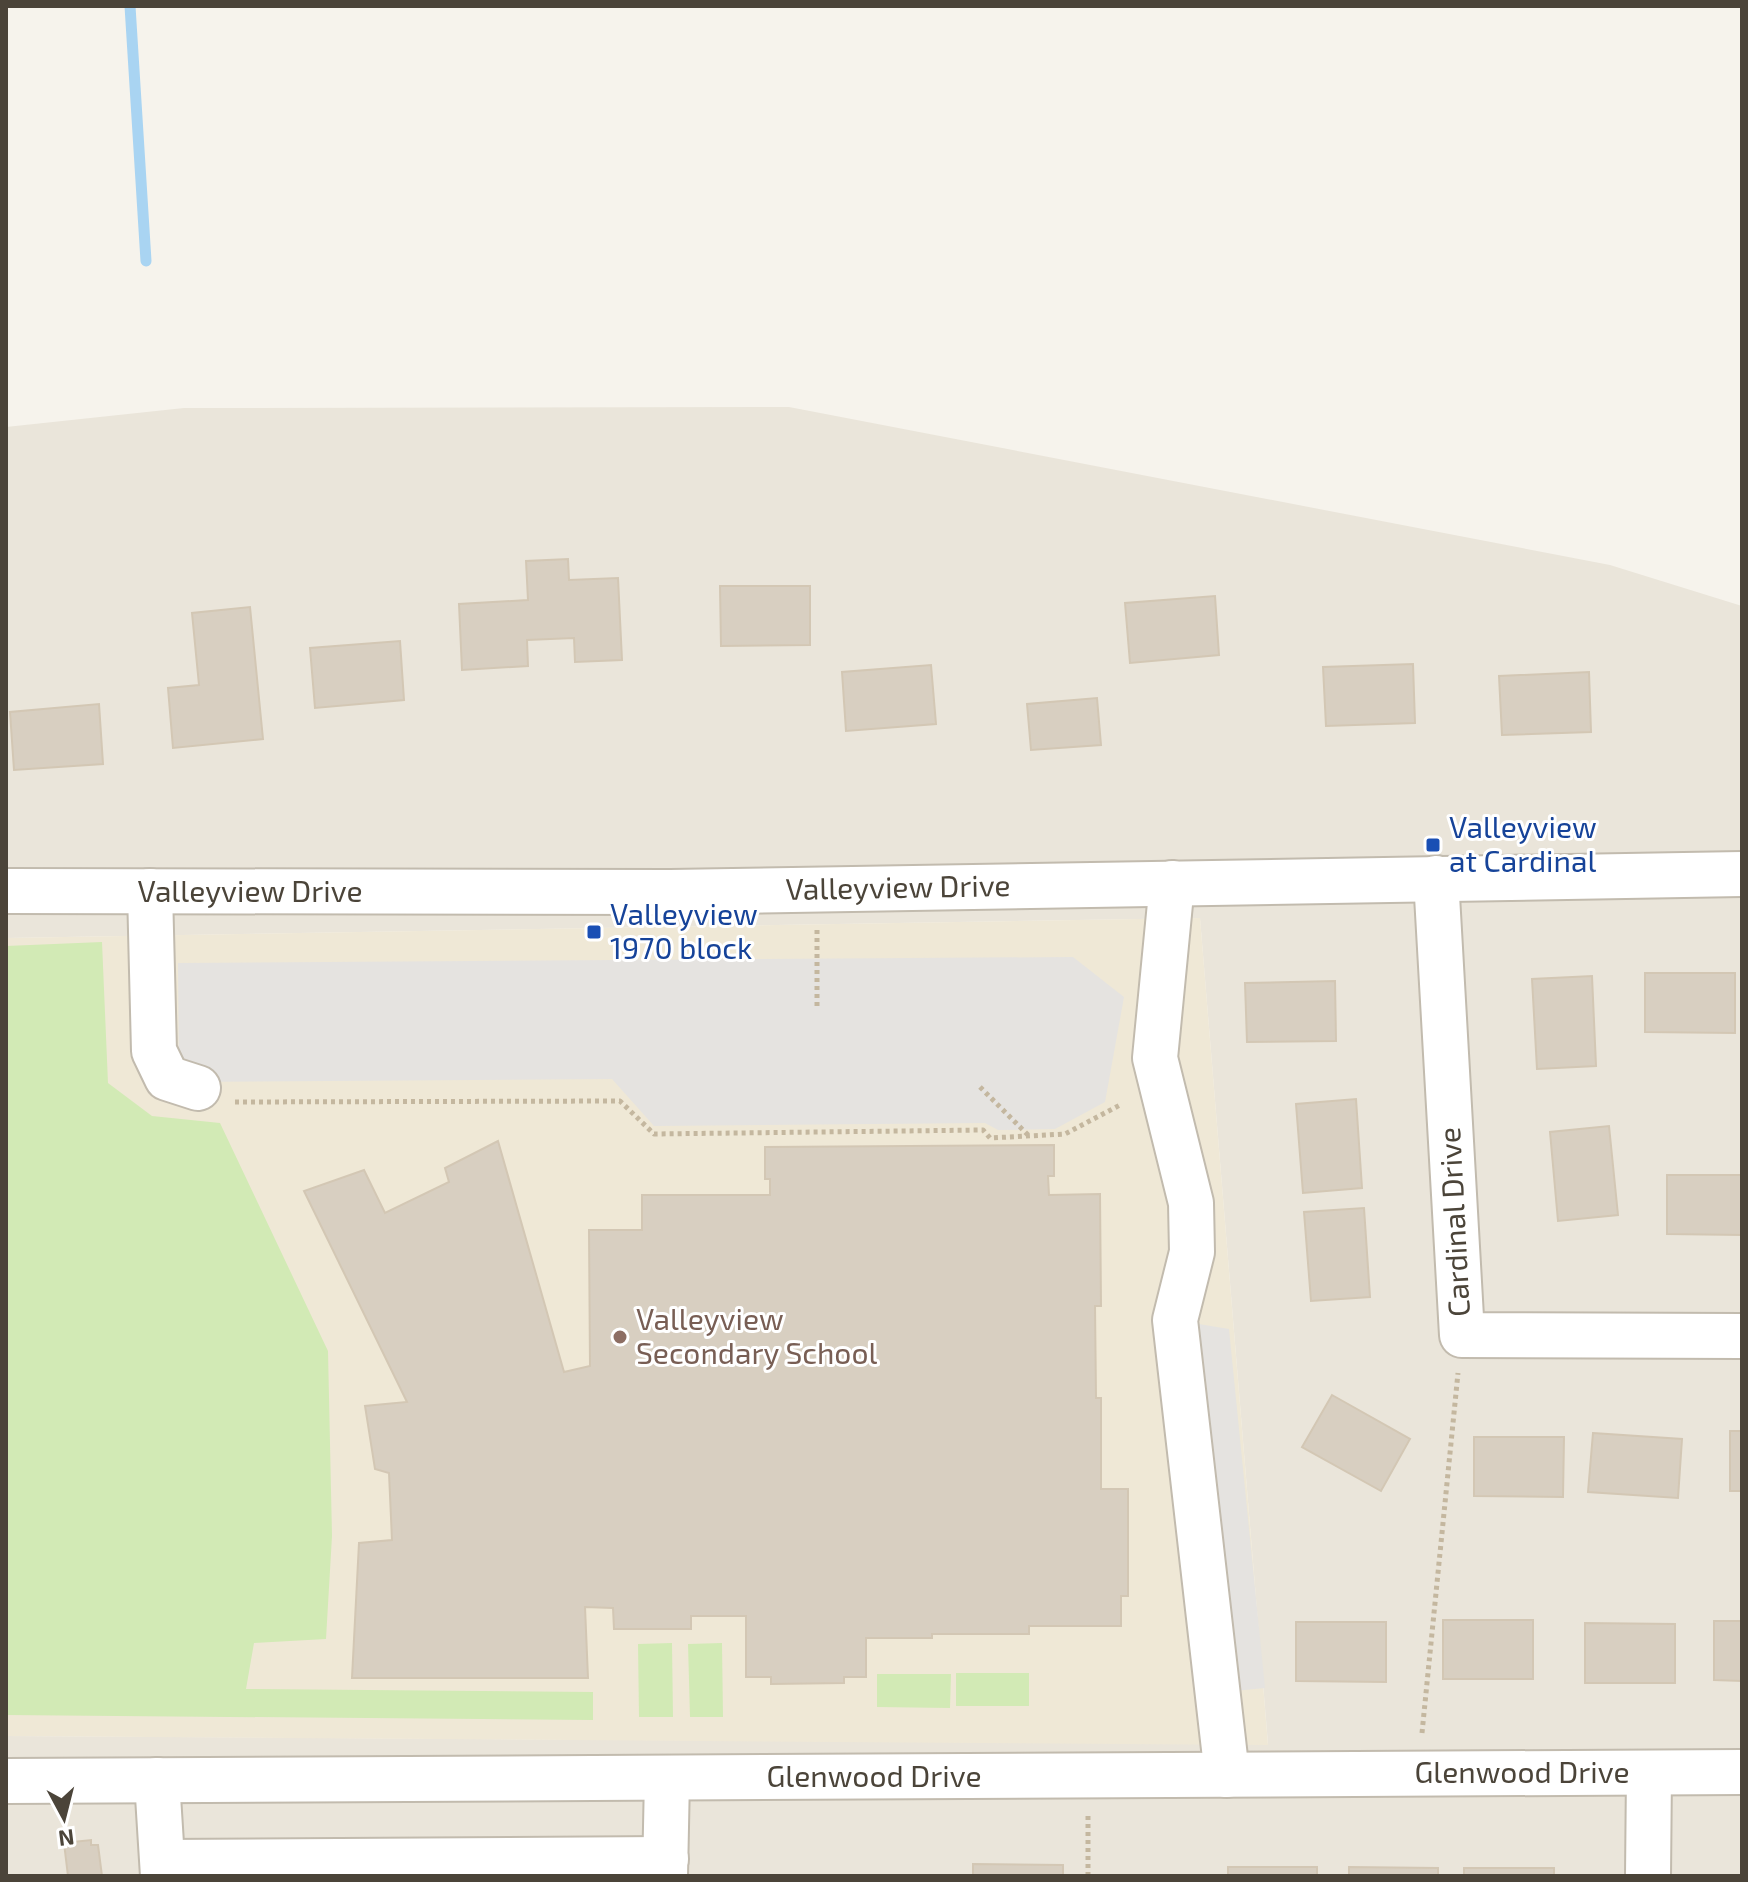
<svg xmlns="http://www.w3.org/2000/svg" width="1748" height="1882" font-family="'Exo 2',sans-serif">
  <rect width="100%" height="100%" fill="#f6f3ec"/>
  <polygon fill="#eae5da" points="789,407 1610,565 1742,606 1742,1876 6,1876 6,1736 1268,1744 1200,918 6,938 6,427 184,408"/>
  <polygon fill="#efe8d6" points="1200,918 1268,1745 6,1736 6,938"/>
  <g fill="#d2eab5">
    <polygon points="102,942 108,1083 152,1116 220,1123 328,1351 332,1536 326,1639 254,1643 246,1689 593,1692 593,1720 6,1715 6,946"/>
    <polygon points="672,1643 673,1717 639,1717 638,1644"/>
    <polygon points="722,1643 723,1717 690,1717 688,1644"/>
    <rect x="956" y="1673" width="73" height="33"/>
    <polygon points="877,1674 951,1674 950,1708 877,1707"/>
  </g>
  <g fill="#e5e3e0">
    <polygon points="1073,957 1124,997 1105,1102 1055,1129 998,1130 985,1123 654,1126 612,1079 179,1082 178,963"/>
    <polygon points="1156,1317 1229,1329 1265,1688 1194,1695"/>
  </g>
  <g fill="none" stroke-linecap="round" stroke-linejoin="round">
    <polyline stroke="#a9d4f2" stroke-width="11" points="130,6 146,261"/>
  </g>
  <g fill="#d8cfc1" stroke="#d3c7b4" stroke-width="2">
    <polygon points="568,559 569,580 618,578 622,660 575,662 574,638 527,640 528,666 462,670 459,604 528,600 526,561"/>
    <polygon points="720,586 810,586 810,645 721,646"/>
    <polygon points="1215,596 1219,655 1130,663 1125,603"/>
    <polygon points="250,607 263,739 173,748 168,688 199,685 192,613"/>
    <polygon points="400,641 404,700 315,708 310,648"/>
    <polygon points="1413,664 1415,723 1326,726 1323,667"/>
    <polygon points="931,665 936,724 846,731 842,672"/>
    <polygon points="1589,672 1591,732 1502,735 1499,676"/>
    <polygon points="1097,698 1101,745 1031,750 1027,704"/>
    <polygon points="99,704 103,764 14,770 10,712"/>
    <polygon points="1645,973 1735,973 1735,1033 1645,1032"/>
    <polygon points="1592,976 1596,1066 1537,1069 1532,979"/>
    <polygon points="1335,981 1336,1041 1247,1042 1245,983"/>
    <polygon points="1356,1099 1362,1188 1303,1193 1296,1104"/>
    <polygon points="1609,1126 1618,1215 1558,1221 1550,1132"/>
    <polygon points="498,1141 564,1372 590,1366 589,1230 642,1230 642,1195 770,1195 770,1179 765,1179 765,1147 1054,1145 1054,1176 1048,1176 1049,1195 1100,1194 1101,1306 1095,1306 1096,1398 1101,1398 1101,1489 1128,1489 1128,1596 1121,1596 1121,1626 1029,1626 1029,1634 932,1634 932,1638 866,1638 866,1677 844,1677 844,1683 771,1684 771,1677 746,1677 746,1616 691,1616 691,1629 614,1629 613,1608 585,1607 588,1678 352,1678 359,1543 392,1540 389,1473 375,1469 365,1406 407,1402 304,1191 364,1170 385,1213 449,1182 445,1168"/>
    <polygon points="1667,1175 1742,1175 1742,1235 1667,1234"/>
    <polygon points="1364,1208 1370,1297 1311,1301 1304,1212"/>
    <polygon points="1332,1395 1410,1439 1381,1491 1302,1447"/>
    <rect x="1730" y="1431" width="12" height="60"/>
    <polygon points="1593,1433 1682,1439 1678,1498 1588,1492"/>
    <polygon points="1474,1437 1564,1437 1563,1497 1474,1496"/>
    <rect x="1443" y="1620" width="90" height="59"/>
    <polygon points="1714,1621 1742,1621 1742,1681 1714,1680"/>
    <polygon points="1296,1622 1386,1622 1386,1682 1296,1681"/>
    <polygon points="1585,1623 1675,1624 1675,1683 1585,1683"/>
    <polygon points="91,1840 91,1845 98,1845 102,1876 68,1876 64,1843"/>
    <polygon points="973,1864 1063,1865 1063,1876 973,1876"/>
    <rect x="1228" y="1867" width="89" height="9"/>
    <polygon points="1349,1867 1438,1868 1438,1876 1349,1876"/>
    <rect x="1464" y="1868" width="90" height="8"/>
  </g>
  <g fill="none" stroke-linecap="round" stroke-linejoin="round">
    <defs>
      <g id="minor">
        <polyline points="1436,878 1462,1335 1742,1336"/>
        <polyline points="1172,883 1155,1058 1191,1203 1192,1252 1175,1320 1227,1775"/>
        <polyline points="6,891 670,892 1742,874"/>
        <polyline points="150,891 154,1051 167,1078 198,1088"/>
        <polyline points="157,1780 163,1876"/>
        <polyline points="6,1781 1742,1772"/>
        <polyline points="163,1862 666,1859"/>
        <polyline points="665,1876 667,1778"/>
        <polyline points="1648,1876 1649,1773"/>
      </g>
    </defs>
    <use href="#minor" stroke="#c2bbae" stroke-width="48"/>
    <g stroke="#c4b79f" stroke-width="5" stroke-dasharray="4 4" stroke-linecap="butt">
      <polyline points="817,930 817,1009"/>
      <polyline points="980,1087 1029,1136"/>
      <polyline points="235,1102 620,1101 654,1134 983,1130 990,1138 1065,1134 1120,1105"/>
      <polyline points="1422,1733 1458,1373"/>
      <polyline points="1088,1876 1088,1813"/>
    </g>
    <use href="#minor" stroke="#fff" stroke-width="44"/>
  </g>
  <g fill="#1a4fb4" stroke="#fff" stroke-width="3">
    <rect x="1425" y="837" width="16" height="16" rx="4"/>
    <rect x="586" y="924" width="16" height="16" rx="4"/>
  </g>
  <circle fill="#8d6e63" stroke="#fff" stroke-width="3" cx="620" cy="1337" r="8"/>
  <g text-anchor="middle" stroke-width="6" stroke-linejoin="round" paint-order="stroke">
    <g font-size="30" fill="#164399" stroke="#fff" text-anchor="start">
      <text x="1449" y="838">Valleyview<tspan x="1449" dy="34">at Cardinal</tspan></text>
      <text x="610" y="925">Valleyview<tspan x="610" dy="34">1970 block</tspan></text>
    </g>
    <g font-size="30" fill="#4b4439" stroke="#fff">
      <text transform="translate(898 888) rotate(-1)" y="10">Valleyview Drive</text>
      <text x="250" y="902">Valleyview Drive</text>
      <text transform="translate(1455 1222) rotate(-93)" y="10">Cardinal Drive</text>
      <text x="1522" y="1783">Glenwood Drive</text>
      <text x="874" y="1787">Glenwood Drive</text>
    </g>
    <g font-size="30" fill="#785e54" stroke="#fff" text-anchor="start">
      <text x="636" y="1330">Valleyview<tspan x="636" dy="34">Secondary School</tspan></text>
    </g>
  </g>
  <rect width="1748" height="1882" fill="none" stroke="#4b4439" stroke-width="16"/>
  <g transform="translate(64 1818) rotate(173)" stroke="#ffffff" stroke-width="6" paint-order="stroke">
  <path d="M0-6L14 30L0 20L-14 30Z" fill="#4b4439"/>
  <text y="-12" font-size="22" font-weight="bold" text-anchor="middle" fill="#4b4439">N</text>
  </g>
</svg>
